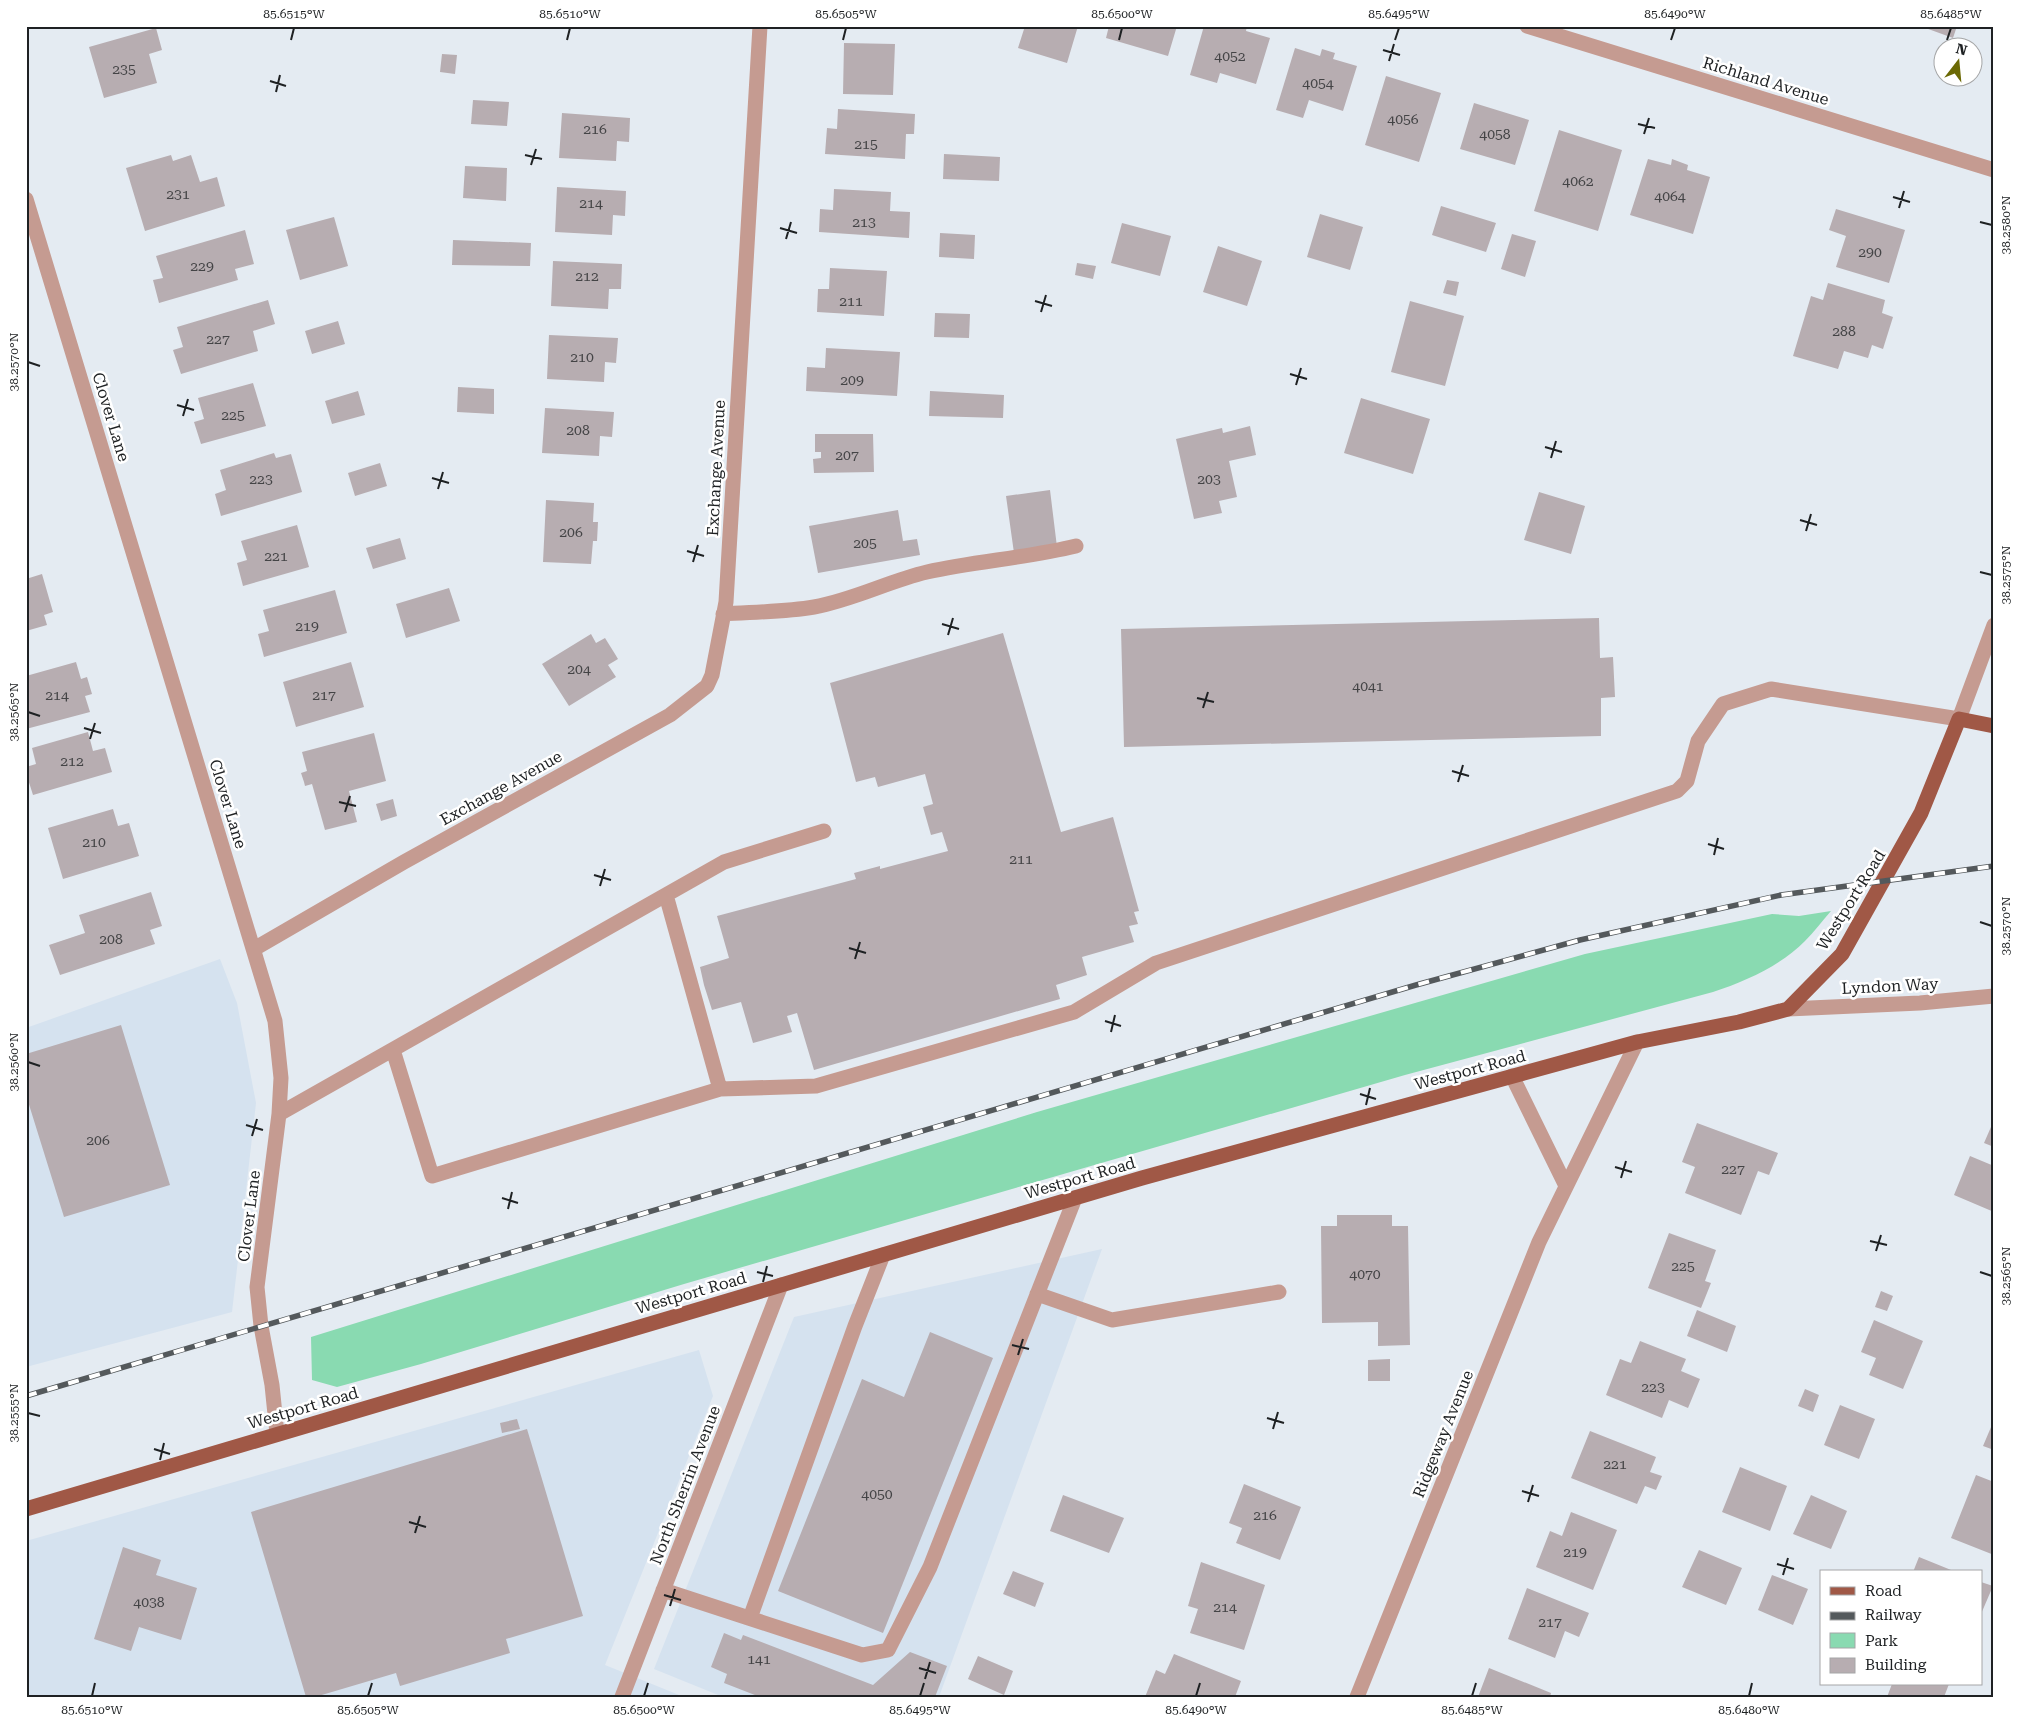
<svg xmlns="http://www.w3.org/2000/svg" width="2020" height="1723" font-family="'Roboto Serif',serif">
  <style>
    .built { fill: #d5e2ef }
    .green { fill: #89dab1 }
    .building { fill: #b7adb1 }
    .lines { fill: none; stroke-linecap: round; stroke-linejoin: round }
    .minor { stroke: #c59b91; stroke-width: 15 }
    .major { stroke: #a05846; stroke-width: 15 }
    .rail-casing { stroke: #54595c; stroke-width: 5.5 }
    .rail { stroke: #fff; stroke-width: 4; stroke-dasharray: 11; stroke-linecap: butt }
    .ticks { fill: none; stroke: #1e2123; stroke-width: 2 }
    .labels { text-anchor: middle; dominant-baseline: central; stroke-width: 5; stroke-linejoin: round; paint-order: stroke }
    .number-label { font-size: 14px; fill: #444446 }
    .street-label { font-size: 16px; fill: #1e2123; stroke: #fff }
    .neatline { fill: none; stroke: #1e2123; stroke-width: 2 }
    .ticks-label { font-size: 12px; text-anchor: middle; fill: #1e2123 }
  </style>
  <rect width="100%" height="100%" fill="#e4ebf2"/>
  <path class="built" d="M220,959L237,1003L256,1103L232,1312L26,1367V1028Z
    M1102,1249L939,1697H723L654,1669L794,1317Z
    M699,1350L713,1396L605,1665L684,1697H26V1541Z"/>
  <path class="green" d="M1831,911C1822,921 1814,932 1805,941C1780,966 1746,981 1713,992L1405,1075L684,1284L421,1364L337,1387L312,1380L311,1337L1037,1112L1585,954L1772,914L1799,916Z"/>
  <path class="building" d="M1025,26H1078L1067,63L1018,48Z
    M1109,26H1177L1168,56L1106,38Z
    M1204,26L1233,28V26H1247L1246,31L1270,38L1256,84L1220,73L1217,83L1190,75Z
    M1920,26H1957L1953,38Z
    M156,28L162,50L149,54L157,83L104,98L89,47Z
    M844,43L895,44L893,95L843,94Z
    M1295,48L1320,56L1322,49L1335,53L1333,59L1357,66L1343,111L1309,100L1303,118L1276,110Z
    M442,54L457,55L455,74L440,72Z
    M1386,76L1441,93L1419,162L1365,145Z
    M473,100L509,102L507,126L471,124Z
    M1474,103L1529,120L1515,165L1460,149Z
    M838,109L915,114L914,134H906L905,159L825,154L827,128L837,129Z
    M562,113L630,118L629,142L617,141L616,161L559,158Z
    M1559,130L1622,150L1598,231L1534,211Z
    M944,154L1000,157L999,181L943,179Z
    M171,155L173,161L191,155L200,182L217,177L225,206L145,231L126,168Z
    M1648,159L1671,165L1672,159L1688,165L1687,170L1710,177L1693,234L1630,215Z
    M465,166L507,168L506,201L463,198Z
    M557,187L626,191L625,216L613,215L612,235L555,232Z
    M834,189L891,192L890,211L910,212L909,238L819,232L820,209L833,210Z
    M1441,206L1496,223L1486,252L1432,235Z
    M1836,209L1905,230L1889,283L1836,267L1846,236L1829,230Z
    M1320,214L1363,227L1350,270L1307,257Z
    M334,217L348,266L300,280L286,230Z
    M1122,223L1171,236L1160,276L1111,263Z
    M245,230L254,264L235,269L238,280L159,303L153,280L163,278L156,256Z
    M940,233L975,235L974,259L939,257Z
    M1512,234L1536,241L1525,277L1501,269Z
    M453,240L531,243L530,266L452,265Z
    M1218,246L1262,261L1247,306L1203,292Z
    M553,261L622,264L621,289H609L608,309L551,306Z
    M1077,263L1096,266L1093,279L1075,275Z
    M830,268L887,271L884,316L817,312L818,289H829Z
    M1447,280L1459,282L1456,296L1443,293Z
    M1828,283L1885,300L1882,313L1893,317L1883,349L1872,345L1868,358L1844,351L1838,369L1793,356L1811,296L1823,300Z
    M268,300L275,324L253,331L258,351L181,374L173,350L183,347L177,327Z
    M1410,301L1464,316L1445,386L1391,372Z
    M935,313L970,314L969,338L934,337Z
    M338,321L345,344L312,354L305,331Z
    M549,335L618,338L616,363L605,362L604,382L547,379Z
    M826,348L900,352L897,396L806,391L807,367L825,368Z
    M253,383L266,426L201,444L194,422L204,419L198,398Z
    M458,387L494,389V414L457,412Z
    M358,391L365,415L332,424L325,401Z
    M930,391L1004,395L1003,418L929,416Z
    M1361,398L1430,419L1413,474L1344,453Z
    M545,408L614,412L612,437L600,436L599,456L542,453Z
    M1250,426L1256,455L1229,461L1237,497L1219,501L1222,513L1194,519L1176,439L1222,428L1223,433Z
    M815,434H873L874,472L814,473L813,459L821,458V452H815Z
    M274,453L276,458L291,454L302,492L221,516L215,494L226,490L220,470Z
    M380,463L387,486L355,496L348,473Z
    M1050,490L1057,547L1014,553L1006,496Z
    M1539,492L1585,506L1571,554L1524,540Z
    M546,500L594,503L593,522H598L597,541H593L591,564L543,562Z
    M898,510L903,541L917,539L920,555L818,573L809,526Z
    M297,525L309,567L243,586L237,563L247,560L241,541Z
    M400,538L406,559L373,569L366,548Z
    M42,574L53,612L44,615L47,625L26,631V579Z
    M449,588L460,621L406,638L396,604Z
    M335,590L347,633L264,657L258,634L269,631L263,610Z
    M1599,618L1600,658L1613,657L1615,697L1601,698V736L1124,747L1121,629Z
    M1003,633L1061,832L1113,817L1139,911L1134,912L1138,924L1129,926L1134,942L1082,957L1087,975L1056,985L1060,999L814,1070L797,1013L787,1016L792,1032L753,1043L741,1002L712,1010L704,985L700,967L729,958L717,916L856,879L854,873L880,866V869L948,851L942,832L931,835L923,807L933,804L925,774L878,787L875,777L856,782L830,683Z
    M591,634L596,643L605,638L615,654L618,659L608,665L616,677L569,706L542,664Z
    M76,662L81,679L87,677L92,694L85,696L90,712L26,729V676Z
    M351,662L364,707L296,727L283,682Z
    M88,732L93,751L105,748L112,772L33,795L26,773V767L36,764L32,748Z
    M374,733L386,781L349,791L357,822L325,830L312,784L305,786L304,782L301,773L307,771L302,752Z
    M393,799L397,816L381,821L376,804Z
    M113,809L118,826L129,823L139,856L63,879L48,828Z
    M151,892L162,926L150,930L155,944L60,975L49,945L85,933L79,915Z
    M121,1025L170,1185L64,1217L26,1095V1054Z
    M1994,1120V1147L1984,1143Z
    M1697,1123L1778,1153L1769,1175L1758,1171L1741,1215L1685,1193L1695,1167L1682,1162Z
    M1970,1156L1994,1166V1212L1954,1195Z
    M1337,1215H1392V1226H1408L1410,1345L1378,1346V1322L1322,1323L1321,1226H1337Z
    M1669,1233L1716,1250L1705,1281L1711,1283L1701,1308L1648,1288Z
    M1881,1291L1893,1296L1887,1311L1875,1307Z
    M1697,1310L1736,1326L1727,1352L1687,1336Z
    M1874,1320L1923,1341L1903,1389L1869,1375L1876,1358L1861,1352Z
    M930,1332L993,1358L883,1633L778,1591L862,1379L904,1397Z
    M1640,1341L1686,1359L1681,1371L1700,1379L1688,1408L1669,1400L1662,1418L1606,1395L1620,1359L1631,1363Z
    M1390,1359V1381H1368V1360Z
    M1805,1389L1819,1395L1813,1412L1798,1406Z
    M1840,1405L1875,1419L1859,1459L1824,1445Z
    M517,1419L520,1429L502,1433L500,1423Z
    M1994,1420V1450L1983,1446Z
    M527,1429L583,1616L506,1639L510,1653L400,1686L396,1673L315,1697H306L251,1512Z
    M1590,1431L1656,1457L1650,1472L1662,1476L1656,1490L1645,1486L1637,1504L1571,1478Z
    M1740,1467L1787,1486L1770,1531L1722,1512Z
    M1976,1475L1994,1482V1555L1951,1538Z
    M1244,1484L1301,1507L1280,1560L1236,1543L1242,1528L1229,1523Z
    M1063,1495L1124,1518L1109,1553L1050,1531Z
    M1811,1495L1847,1511L1831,1549L1793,1534Z
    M1571,1512L1617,1530L1593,1590L1536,1567L1550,1531L1562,1536Z
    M123,1547L161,1560L156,1575L197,1588L181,1640L139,1627L131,1651L94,1639Z
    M1699,1550L1742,1568L1726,1605L1682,1587Z
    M1919,1557L1956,1572H1913Z
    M1201,1562L1265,1585L1244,1650L1190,1633L1198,1609L1188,1606Z
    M1013,1571L1044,1583L1035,1607L1003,1594Z
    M1772,1575L1808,1589L1793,1625L1758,1610Z
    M1981,1582L1993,1586L1981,1614Z
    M1527,1588L1589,1613L1579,1637L1565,1631L1555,1658L1508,1639Z
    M724,1633L741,1640L743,1635L873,1685L910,1652L947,1666L935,1697H760L724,1683L727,1674L711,1667Z
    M1174,1654L1241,1681L1235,1697H1145L1156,1670L1165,1674Z
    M978,1656L1013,1671L1004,1695L968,1679Z
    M1489,1668L1551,1693L1550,1697H1478Z
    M1892,1684H1949L1944,1697H1887Z"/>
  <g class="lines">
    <path class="minor" d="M1527,26L1994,170
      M26,199L275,1021L281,1078L279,1114L257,1287L261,1326L272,1385L277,1434
      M723,614C753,612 785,612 814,607C853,600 889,581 927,572C976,561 1027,558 1076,546
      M254,949L404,862L670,715L707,686L712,675L726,602L760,26
      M1788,1009L1920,1003L1994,996
      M393,1050L432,1176L720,1089L666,895
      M1512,1076L1566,1186
      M720,1089L816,1086L1074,1012L1156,963L1677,791L1687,781L1698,741L1723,704L1771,689L1959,719L1994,625
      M279,1114L724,862L824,831
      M1037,1294L1112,1320L1279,1292
      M663,1590L862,1655L888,1650L930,1567L1075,1198
      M750,1618L855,1326L883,1255
      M622,1697L781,1285
      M1357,1697L1539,1242L1637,1042"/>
    <path class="major" d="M26,1509L1142,1178L1637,1042L1739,1022L1788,1009L1842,954L1921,813L1959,719L1994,726"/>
    <defs>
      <path id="rail" d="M26,1396L1416,985L1580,940L1781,895L1994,866"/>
    </defs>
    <use href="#rail" class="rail-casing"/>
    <use href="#rail" class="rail"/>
  </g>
  <path class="ticks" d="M291,40L294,28M567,40L570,28M843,40L846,28M1119,40L1122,28M1395,40L1399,28M1671,40L1675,28M1947,40L1951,28M1383,50L1400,55M1389,61L1394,44M270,81L286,86M276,92L280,75M1638,124L1655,128M1644,134L1649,118M525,155L542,159M531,165L536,149M1893,197L1910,202M1899,208L1904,191M1980,222L1992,225M780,228L797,233M786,239L791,222M1035,301L1052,306M1041,312L1046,295M28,362L40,366M1290,374L1307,379M1296,385L1301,368M177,405L194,410M183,416L188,399M1545,447L1562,452M1551,458L1556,441M432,478L449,483M438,489L443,472M1800,520L1817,525M1806,531L1811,514M687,551L704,556M693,562L698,545M1980,572L1992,575M942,624L959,629M948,635L953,618M1197,698L1214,702M1203,708L1208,692M28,712L40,716M84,728L101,733M90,739L95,723M1452,771L1469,776M1458,782L1463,765M339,802L356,806M345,812L350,796M1708,844L1724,849M1714,855L1718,838M594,875L611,880M600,886L605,869M1980,922L1992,926M849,948L866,953M855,959L860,942M1105,1021L1121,1026M1111,1032L1115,1015M28,1062L40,1066M1360,1094L1376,1099M1366,1105L1370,1088M246,1125L263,1130M252,1136L257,1119M1615,1167L1632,1172M1621,1178L1626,1161M502,1198L518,1203M508,1209L512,1192M1870,1241L1887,1245M1876,1251L1881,1235M757,1272L773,1276M1980,1272L1992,1276M763,1282L767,1266M1012,1345L1029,1349M1018,1355L1023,1339M28,1413L40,1416M1267,1418L1284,1423M1273,1429L1278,1412M154,1449L170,1454M160,1460L164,1443M1522,1491L1539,1496M1528,1502L1533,1485M409,1522L426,1527M415,1533L420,1516M1777,1564L1794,1569M1783,1575L1788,1558M664,1595L681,1600M670,1606L675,1589M919,1668L936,1673M925,1679L930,1662M92,1696L95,1683M368,1696L372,1683M644,1696L648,1683M920,1696L924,1683M1196,1696L1200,1683M1472,1696L1476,1683M1749,1696L1752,1683"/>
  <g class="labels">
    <g class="number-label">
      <text x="1230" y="56">4052</text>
      <text x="124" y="69">235</text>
      <text x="1318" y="83">4054</text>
      <text x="1403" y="119">4056</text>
      <text x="595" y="129">216</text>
      <text x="1495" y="134">4058</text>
      <text x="866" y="144">215</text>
      <text x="1578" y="181">4062</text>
      <text x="178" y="194">231</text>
      <text x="1670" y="196">4064</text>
      <text x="591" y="203">214</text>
      <text x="864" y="222">213</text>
      <text x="1870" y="252">290</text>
      <text x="202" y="266">229</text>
      <text x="587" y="276">212</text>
      <text x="851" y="301">211</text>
      <text x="1844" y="331">288</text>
      <text x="218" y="339">227</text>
      <text x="582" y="357">210</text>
      <text x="852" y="380">209</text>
      <text x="233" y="415">225</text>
      <text x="578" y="430">208</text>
      <text x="847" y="455">207</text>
      <text x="261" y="479">223</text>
      <text x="1209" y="479">203</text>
      <text x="571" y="532">206</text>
      <text x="865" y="543">205</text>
      <text x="276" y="556">221</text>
      <text x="307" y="626">219</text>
      <text x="579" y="669">204</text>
      <text x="1368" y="686">4041</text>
      <text x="57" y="695">214</text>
      <text x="324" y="695">217</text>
      <text x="72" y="761">212</text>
      <text x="94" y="842">210</text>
      <text x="1021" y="859">211</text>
      <text x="111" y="939">208</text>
      <text x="98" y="1140">206</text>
      <text x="1733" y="1169">227</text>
      <text x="1683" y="1266">225</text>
      <text x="1365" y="1274">4070</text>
      <text x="1653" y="1387">223</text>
      <text x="1615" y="1464">221</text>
      <text x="877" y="1494">4050</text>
      <text x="1265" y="1515">216</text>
      <text x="1575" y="1552">219</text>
      <text x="149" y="1602">4038</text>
      <text x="1225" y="1607">214</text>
      <text x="1550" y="1622">217</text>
      <text x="759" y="1659">141</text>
    </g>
    <g class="street-label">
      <text transform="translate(1766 81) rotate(17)">Richland Avenue</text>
      <text transform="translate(111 417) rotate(73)">Clover Lane</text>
      <text transform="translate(716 468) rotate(-87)">Exchange Avenue</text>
      <text transform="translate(501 788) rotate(-29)">Exchange Avenue</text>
      <text transform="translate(228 804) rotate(73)">Clover Lane</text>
      <text transform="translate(1851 900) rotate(-58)">Westport Road</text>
      <text transform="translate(1890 986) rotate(-3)">Lyndon Way</text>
      <text transform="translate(1470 1070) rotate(-15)">Westport Road</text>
      <text transform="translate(1080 1178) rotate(-16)">Westport Road</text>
      <text transform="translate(249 1216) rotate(-83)">Clover Lane</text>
      <text transform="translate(691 1293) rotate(-16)">Westport Road</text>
      <text transform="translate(303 1408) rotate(-16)">Westport Road</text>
      <text transform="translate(1443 1434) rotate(-68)">Ridgeway Avenue</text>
      <text transform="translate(685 1485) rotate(-69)">North Sherrin Avenue</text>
    </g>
  </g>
  <rect width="2020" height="1723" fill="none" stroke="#ffffff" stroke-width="55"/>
  <rect x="1820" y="1570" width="162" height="115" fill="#ffffff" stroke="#a5a6a7"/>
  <rect x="1830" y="1587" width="25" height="8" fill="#a05846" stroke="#a5a6a7"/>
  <text x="1865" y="1596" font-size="15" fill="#1e2123">Road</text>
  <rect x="1830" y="1612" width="25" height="8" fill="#54595c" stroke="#a5a6a7"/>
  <text x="1865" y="1620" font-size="15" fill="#1e2123">Railway</text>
  <rect x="1830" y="1633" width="25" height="15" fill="#89dab1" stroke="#a5a6a7"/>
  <text x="1865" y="1646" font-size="15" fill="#1e2123">Park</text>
  <rect x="1830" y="1658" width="25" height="15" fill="#b7adb1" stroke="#a5a6a7"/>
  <text x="1865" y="1670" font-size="15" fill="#1e2123">Building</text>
  <g transform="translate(1958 62) rotate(16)"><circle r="24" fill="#ffffff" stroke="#a5a6a7"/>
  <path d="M0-4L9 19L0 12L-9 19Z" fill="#6b6904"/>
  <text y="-8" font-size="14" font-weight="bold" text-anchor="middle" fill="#1e2123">N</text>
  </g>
  <rect x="28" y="28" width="1964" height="1668" class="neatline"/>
  <g class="ticks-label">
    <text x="294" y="18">85.6515°W</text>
    <text x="570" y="18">85.6510°W</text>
    <text x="846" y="18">85.6505°W</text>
    <text x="1122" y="18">85.6500°W</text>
    <text x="1399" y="18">85.6495°W</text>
    <text x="1675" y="18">85.6490°W</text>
    <text x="1951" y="18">85.6485°W</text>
    <text transform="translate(2006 225) rotate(-90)" y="4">38.2580°N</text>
    <text transform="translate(14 362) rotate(-90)" y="4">38.2570°N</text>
    <text transform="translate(2006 575) rotate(-90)" y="4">38.2575°N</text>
    <text transform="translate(14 712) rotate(-90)" y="4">38.2565°N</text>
    <text transform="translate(2006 926) rotate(-90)" y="4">38.2570°N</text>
    <text transform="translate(14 1062) rotate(-90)" y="4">38.2560°N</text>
    <text transform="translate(2006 1276) rotate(-90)" y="4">38.2565°N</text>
    <text transform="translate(14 1413) rotate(-90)" y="4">38.2555°N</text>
    <text x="92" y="1714">85.6510°W</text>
    <text x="368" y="1714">85.6505°W</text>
    <text x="644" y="1714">85.6500°W</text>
    <text x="920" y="1714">85.6495°W</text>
    <text x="1196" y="1714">85.6490°W</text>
    <text x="1472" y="1714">85.6485°W</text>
    <text x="1749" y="1714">85.6480°W</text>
  </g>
</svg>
